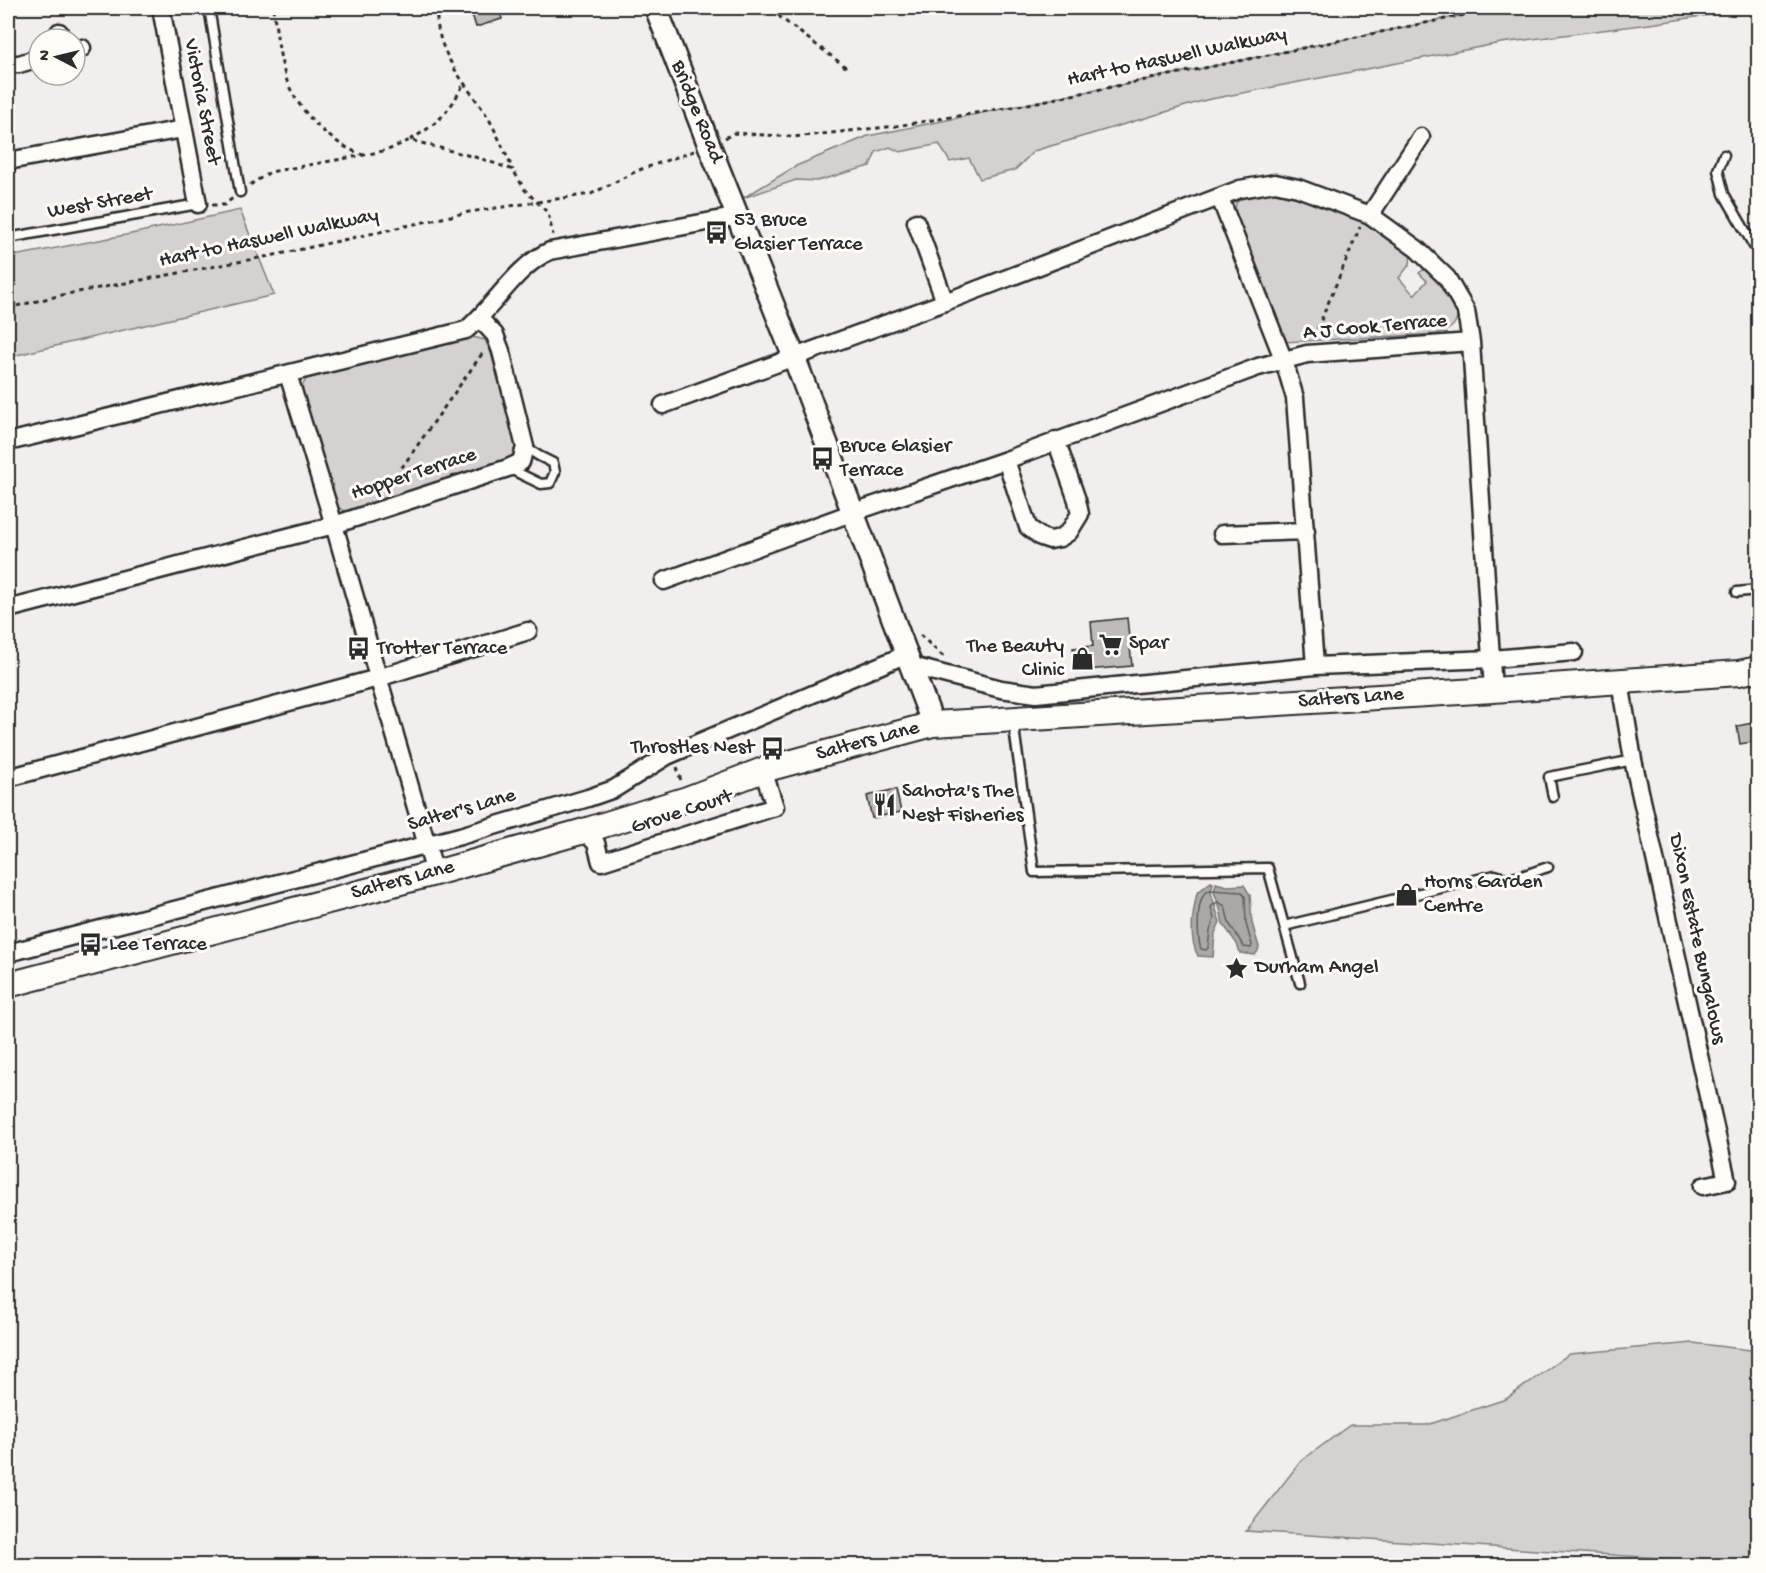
<svg xmlns="http://www.w3.org/2000/svg" width="1766" height="1573" font-family="'Gochi Hand',sans-serif">
  <style>
    .green { fill: #d3d2cf; stroke: #7f7e7d; stroke-width: 1.5 }
    .water { fill: #aaa9a7; stroke: #777775; stroke-width: 1.5 }
    .lines { fill: none; stroke-linecap: round; stroke-linejoin: round }
    .shore { stroke: #5e5d5d; stroke-width: 1.5 }
    .building { fill: #bdbcb8; stroke: #2b2b2b; stroke-width: 1.5 }
    .service-casing { stroke: #2b2b2b; stroke-width: 13 }
    .minor-casing { stroke: #2b2b2b; stroke-width: 21 }
    .tertiary-casing { stroke: #2b2b2b; stroke-width: 26 }
    .secondary-casing { stroke: #2b2b2b; stroke-width: 28 }
    .path { stroke: #2b2b2b; stroke-width: 3; stroke-dasharray: 4.5 4.5; stroke-linecap: butt }
    .service { stroke: #fdfcf7; stroke-width: 8 }
    .minor { stroke: #fdfcf7; stroke-width: 16 }
    .tertiary { stroke: #fdfcf7; stroke-width: 21 }
    .secondary { stroke: #fdfcf7; stroke-width: 24 }
    .labels { text-anchor: middle; dominant-baseline: central; stroke-width: 6; stroke-linejoin: round; paint-order: stroke }
    .street-label { font-size: 21px; fill: #2b2b2b; stroke: #fdfcf7 }
    .poi-label { font-size: 21px; fill: #2b2b2b; stroke: #fdfcf7; text-anchor: start }
  </style>
  <rect width="100%" height="100%" fill="#f0efeb"/>
  <filter id="ink" filterUnits="userSpaceOnUse"><feTurbulence type="fractalNoise" baseFrequency=".0167" numOctaves="2"/><feDisplacementMap in="SourceGraphic" scale="12" xChannelSelector="R" yChannelSelector="G"/><feConvolveMatrix kernelMatrix="1 2 1 2 8 2 1 2 1" color-interpolation-filters="sRGB"/></filter>
  <g filter="url(#ink)">
    <path class="green" d="M1499,8H1758V9L1741,10L1657,23L1501,43L1206,100L1034,151L1015,170L980,179L969,158L950,162L939,144L900,152L890,147L876,152L870,166L817,181L796,180L743,198L796,166L868,136Z
      M1272,191L1309,198L1358,219L1411,252L1410,264L1399,278L1414,295L1427,281L1419,273L1426,268C1446,283 1479,325 1436,334L1283,342L1234,215L1236,203L1247,195Z
      M240,210L274,295L8,357V257L131,234Z
      M473,337L485,340L491,353L516,444L511,459L345,511L337,507L301,389L306,379Z
      M1693,1343L1758,1351V1537L1749,1564L1246,1531L1301,1461L1350,1425H1427L1506,1399L1569,1354Z"/>
    <path class="water" d="M1211,882L1213,883L1211,893L1220,922L1215,933L1213,957L1198,956C1188,938 1193,912 1197,893Z
      M1216,883L1227,886L1244,885L1250,895L1252,923L1259,947L1258,951L1255,955L1240,953L1237,944L1223,924L1220,909L1214,892Z"/>
    <g class="lines">
      <path class="shore" d="M1210,890L1242,892L1245,897L1246,924L1252,945L1251,948L1244,947L1229,923L1225,906L1218,902L1214,904L1211,907L1214,919L1210,931L1208,948L1206,950L1201,949C1197,937 1197,906 1203,896C1204,893 1207,891 1210,890Z"/>
    </g>
    <path class="building" d="M470,8H499L502,19L476,27Z
      M1127,618L1132,666L1075,671L1073,648L1093,646L1091,622Z
      M1758,722V741L1740,744L1737,726Z
      M896,789L901,812L872,818L867,796Z"/>
    <g class="lines">
      <defs>
        <path id="service" d="M209,8L240,192
          M1724,155L1718,170L1724,194L1758,253
          M8,238L198,204
          M508,468L541,484L550,483L555,472L553,463L539,456L525,447
          M1737,592L1758,590
          M1013,721L1034,872L1268,868L1300,983
          M1553,797L1549,777L1633,760
          M1284,926L1495,875C1513,883 1531,872 1548,867"/>
        <path id="minor" d="M161,8L198,204
          M59,32L60,39
          M75,50L82,48
          M8,64H19L39,58
          M8,161L183,129
          M1220,198L1284,361L1295,398L1315,666
          M1370,215L1421,137
          M916,222L945,302
          M288,374L334,525L435,873
          M663,405L945,302L1240,189L1275,183L1298,188L1370,215L1417,249L1447,278L1466,311L1471,342L1493,690
          M8,442L466,330C494,307 517,265 550,251L739,216
          M1006,460L1028,527L1041,537L1050,540L1060,538L1069,532L1080,514L1077,500L1056,440
          M1222,534L1306,531
          M664,581L854,512L1006,460L1258,367L1307,354L1471,342
          M8,609L334,525L508,468L521,462L525,447L501,351L495,335L480,319
          M912,666L1001,689L1036,694L1315,666L1492,659L1574,652
          M1620,682L1633,760L1727,1181L1703,1186
          M8,778L378,678L528,631
          M584,831L596,843L601,862L775,807L763,770
          M8,953L460,836L588,798L614,789L667,756L907,654"/>
        <path id="tertiary" d="M656,8L709,145L794,357L933,724"/>
        <path id="secondary" d="M8,985L435,873L584,831L687,799L763,770L933,724L1493,690L1739,673L1758,669"/>
      </defs>
      <use href="#service" class="service-casing"/>
      <use href="#minor" class="minor-casing"/>
      <use href="#tertiary" class="tertiary-casing"/>
      <use href="#secondary" class="secondary-casing"/>
      <path class="path" d="M273,8C277,33 279,62 289,86C303,116 332,144 363,155
        M437,8C434,53 467,84 489,119C498,136 505,152 513,170
        M773,8L781,18L847,68
        M725,138L734,133L794,137L896,126L1018,106L1499,8
        M410,140C438,123 448,114 463,85
        M250,185L270,172L364,155L388,150L410,140L482,159L513,170L525,190L548,213L553,235
        M212,205H224L233,198
        M8,308L62,295L280,254L469,212L591,194L639,170L694,151
        M1314,337L1360,227
        M386,490L484,351
        M920,635L944,657
        M677,767L681,781"/>
      <use href="#service" class="service"/>
      <use href="#minor" class="minor"/>
      <use href="#tertiary" class="tertiary"/>
      <use href="#secondary" class="secondary"/>
    </g>
  </g>
  <defs>
    <symbol id="bus-bare" viewBox="-9 -9 18 18"><path d="M-5-6H5V4H4V6H2V4H-2V6H-4V4H-5ZM-3.5-4V0h7V-4ZM-3.5 1.2v1.5H-2V1.2ZM2 1.2v1.5H3.5V1.2Z" fill="#2b2b2b" stroke="#fdfcf7" stroke-width="2.5" paint-order="stroke"/></symbol>
    <symbol id="supermarket-bare" viewBox="-9 -9 18 18"><path d="M-6-5.5h2.5l.6 2H6L4.5 2H-2.5L-4.4-4H-6ZM-1.5 3.2a1.3 1.3 0 1 0 .1 0ZM3 3.2a1.3 1.3 0 1 0 .1 0Z" fill="#2b2b2b" stroke="#fdfcf7" stroke-width="2.5" paint-order="stroke"/></symbol>
    <symbol id="shop-bare" viewBox="-9 -9 18 18"><path d="M-5-2.5h2.3a2.7 3.5 0 0 1 5.4 0H5L5.5 6h-11ZM-1.5-2.5h3a1.5 2.3 0 0 0-3 0Z" fill="#2b2b2b" stroke="#fdfcf7" stroke-width="2.5" paint-order="stroke"/></symbol>
    <symbol id="restaurant-bare" viewBox="-9 -9 18 18"><path d="M-5-6h1v4h1v-4h1v4h1v-4h1v5L-1.5 .5V6h-2V.5L-5-1ZM5-6V6H3V1.5H1.5Q1.5-4 5-6Z" fill="#2b2b2b" stroke="#fdfcf7" stroke-width="2.5" paint-order="stroke"/></symbol>
    <symbol id="sight-bare" viewBox="-9 -9 18 18"><path d="M0-6L1.8-2.2L6-1.7L2.9 1.2L3.7 5.4L0 3.3L-3.7 5.4L-2.9 1.2L-6-1.7L-1.8-2.2Z" fill="#2b2b2b" stroke="#fdfcf7" stroke-width="2.5" paint-order="stroke"/></symbol>
  </defs>
  <g fill-rule="evenodd">
    <use href="#bus-bare" x="700" y="216" width="33" height="33"/>
    <use href="#bus-bare" x="806" y="442" width="33" height="33"/>
    <use href="#supermarket-bare" x="1094" y="628" width="33" height="33"/>
    <use href="#bus-bare" x="342" y="632" width="33" height="33"/>
    <use href="#shop-bare" x="1066" y="642" width="33" height="33"/>
    <use href="#bus-bare" x="756" y="732" width="33" height="33"/>
    <use href="#restaurant-bare" x="868" y="788" width="33" height="33"/>
    <use href="#shop-bare" x="1390" y="878" width="33" height="33"/>
    <use href="#bus-bare" x="74" y="928" width="33" height="33"/>
    <use href="#sight-bare" x="1220" y="952" width="33" height="33"/>
  </g>
  <g class="labels">
    <g class="street-label">
      <text transform="translate(1177 58) rotate(-12)">Hart to Haswell Walkway</text>
      <text transform="translate(201 102) rotate(79)">Victoria Street</text>
      <text transform="translate(696 112) rotate(68)">Bridge Road</text>
      <text transform="translate(100 204) rotate(-10)">West Street</text>
      <text transform="translate(269 239) rotate(-12)">Hart to Haswell Walkway</text>
      <text transform="translate(1375 328) rotate(-5)">A J Cook Terrace</text>
      <text transform="translate(414 475) rotate(-18)">Hopper Terrace</text>
      <text transform="translate(1351 699) rotate(-4)">Salters Lane</text>
      <text transform="translate(868 742) rotate(-15)">Salters Lane</text>
      <text transform="translate(462 811) rotate(-16)">Salter's Lane</text>
      <text transform="translate(682 813) rotate(-18)">Grove Court</text>
      <text transform="translate(403 881) rotate(-15)">Salters Lane</text>
      <text transform="translate(1696 939) rotate(78)">Dixon Estate Bungalows</text>
    </g>
    <g class="poi-label">
      <text x="734" y="221">53 Bruce<tspan x="734" dy="24">Glasier Terrace</tspan></text>
      <text x="840" y="447">Bruce Glasier<tspan x="840" dy="24">Terrace</tspan></text>
      <text x="1129" y="644">Spar</text>
      <text x="1064" y="647" text-anchor="end">The Beauty<tspan x="1064" dy="24">Clinic</tspan></text>
      <text x="377" y="649">Trotter Terrace</text>
      <text x="754" y="748" text-anchor="end">Throstles Nest</text>
      <text x="902" y="792">Sahota's The<tspan x="902" dy="24">Nest Fisheries</tspan></text>
      <text x="1424" y="883">Horns Garden<tspan x="1424" dy="24">Centre</tspan></text>
      <text x="109" y="945">Lee Terrace</text>
      <text x="1255" y="968">Durham Angel</text>
    </g>
  </g>
  <rect width="1766" height="1573" fill="none" stroke="#fdfcf7" stroke-width="30"/>
  <rect x="15" y="15" width="1736" height="1543" fill="none" stroke="#2b2b2b" stroke-width="2" filter="url(#ink)"/>
  <g transform="translate(57 57) rotate(277)"><circle r="28" fill="#fdfcf7" stroke="#a9a8a5" stroke-width="1.5"/>
  <path d="M0-4.5L10 22L0 15L-10 22Z" fill="#2b2b2b"/>
  <text y="-9" font-size="16" font-weight="bold" text-anchor="middle" fill="#2b2b2b">N</text>
  </g>
</svg>
